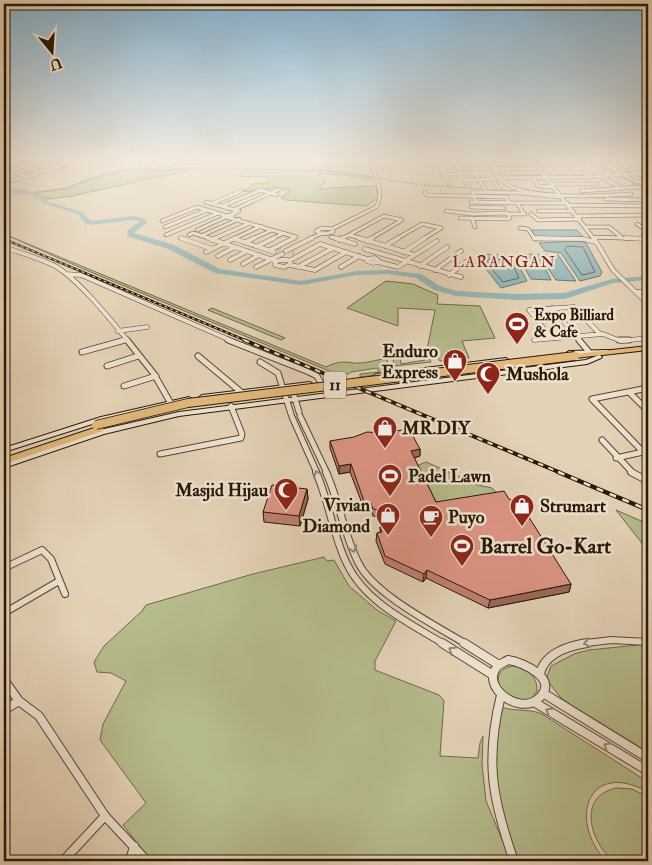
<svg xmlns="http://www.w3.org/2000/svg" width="652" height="865" font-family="'IM FELL Double Pica',serif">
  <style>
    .green { fill: #b6bb8c; stroke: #6e6a48 }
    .water { fill: #98b6b6; stroke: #6b776f }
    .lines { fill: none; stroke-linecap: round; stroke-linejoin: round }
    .shore { stroke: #60675e; stroke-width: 1 }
    .stream { stroke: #6b776f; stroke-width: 1 }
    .river { fill: #98b6b6; fill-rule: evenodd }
    .street-tunnel-far1 { stroke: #bead93; stroke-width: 3; stroke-dasharray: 3 1; stroke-linecap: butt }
    .street-tunnel { stroke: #bead93; stroke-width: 4; stroke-dasharray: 4 2; stroke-linecap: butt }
    .street-far4-casing { stroke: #564631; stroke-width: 4.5 }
    .street-far3-casing { stroke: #564631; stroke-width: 5 }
    .street-far2-casing { stroke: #564631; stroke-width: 7 }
    .street-far1-casing { stroke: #564631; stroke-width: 8 }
    .street-casing { stroke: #564631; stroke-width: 10 }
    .secondary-casing { stroke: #271805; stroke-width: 2 }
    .highway-casing { stroke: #271805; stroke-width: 2 }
    .street-far4 { stroke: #ede2d0; stroke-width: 3 }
    .street-far3 { stroke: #ede2d0; stroke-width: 4 }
    .street-far2 { stroke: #ede2d0; stroke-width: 5 }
    .street-far1 { stroke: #ede2d0; stroke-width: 6 }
    .street { stroke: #ede2d0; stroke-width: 8 }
    .secondary { fill: #ede2d0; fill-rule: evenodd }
    .highway { fill: #e2b97b; fill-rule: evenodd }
    .rail-far2-casing { stroke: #271805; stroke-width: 2.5 }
    .rail-far1-casing { stroke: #271805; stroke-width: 4 }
    .rail-casing { stroke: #271805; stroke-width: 4.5 }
    .rail-far2 { stroke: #ede2d0; stroke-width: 1; stroke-dasharray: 3; stroke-linecap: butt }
    .rail-far1 { stroke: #ede2d0; stroke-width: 2; stroke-dasharray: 5.5; stroke-linecap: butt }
    .rail { stroke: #ede2d0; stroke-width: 2.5; stroke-dasharray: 7; stroke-linecap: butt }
    .highway-bridge-casing { stroke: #271805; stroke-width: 10; stroke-linecap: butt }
    .highway-bridge { stroke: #e2b97b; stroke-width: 8 }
    .wall { fill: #be8072; stroke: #271805 }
    .shaded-wall { fill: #9b685c; stroke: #271805 }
    .building { fill: #dd9584; stroke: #271805 }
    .oneway { stroke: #948775 }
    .labels { text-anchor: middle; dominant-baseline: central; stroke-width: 5; stroke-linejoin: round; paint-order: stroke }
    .far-poi-label { font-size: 15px; font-weight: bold; fill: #271805; stroke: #ede2d0; text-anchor: start }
    .far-quarter-label { font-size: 16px; letter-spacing: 1px; fill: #7a1f14; stroke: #ede2d0 }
    .shield { fill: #ede2d0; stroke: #625542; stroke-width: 1 }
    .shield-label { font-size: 16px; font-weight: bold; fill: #271805 }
    .poi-label { font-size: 18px; font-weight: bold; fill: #271805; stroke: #ede2d0; text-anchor: start }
    .near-poi-label { font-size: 21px; font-weight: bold; fill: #271805; stroke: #ede2d0; text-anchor: start }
  </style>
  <rect width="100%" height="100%" fill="#e4d2b6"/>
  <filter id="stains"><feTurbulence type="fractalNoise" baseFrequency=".004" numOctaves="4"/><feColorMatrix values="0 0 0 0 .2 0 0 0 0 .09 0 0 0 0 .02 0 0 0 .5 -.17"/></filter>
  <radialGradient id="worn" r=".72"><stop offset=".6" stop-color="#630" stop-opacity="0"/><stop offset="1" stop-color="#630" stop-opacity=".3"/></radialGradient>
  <path class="green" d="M141,168L160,171L192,169L171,175L156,177L72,196L47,199L33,193L66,189L95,178L123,170Z
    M244,169L327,171L372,177L373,180L344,175L320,174V176L326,180L320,190L329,188L376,186L378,198L366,206L285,200L281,197L291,191L276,187L252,192L241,191L248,189L253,184L269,182L267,177L239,176Z
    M4,234L326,367C336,362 343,361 354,363C363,364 377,360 387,358L389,371L385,374L360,377V374L379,372L377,368L351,372L348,374L334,373L81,268Z
    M386,281L413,284L438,295L437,304L480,306L495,338L462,341L469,358L440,361L436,355L428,356L431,362L394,366L393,358L396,352H399L401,364L425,360L435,310L398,308V326L347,308Z
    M212,308L283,337L285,338L281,340L208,310Z
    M426,462L478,485L492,488L502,498L435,509L414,467Z
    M616,510L648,524V551Z
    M324,557L327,561L334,560L349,586L377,610L396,621L375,661V670L439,695L444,701L440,756L478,758L480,743L483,736L482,765L486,801L511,861H151L123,825L146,803L100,740L103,724L126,681L111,673L97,672L94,662L104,646L142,611L146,605L253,574Z
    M648,644V752L573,706L561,698L546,679L551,666L574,654L589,650Z
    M512,666C526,667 538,676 537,691L532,698C509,711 481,673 512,666Z
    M504,708C516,711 531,709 542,714L648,782V792C589,759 567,819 606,861H517L498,795L495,746L500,711Z
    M616,788L632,789L648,797V861H613C591,842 576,797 616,788Z"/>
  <path class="water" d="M530,230H577L584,238L537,239Z
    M580,241L586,243L602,272L600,276L580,281L561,253L545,251L539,243Z
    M477,254L513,255L527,281L501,288L475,255Z
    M523,254L558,255L576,281L556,280L547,267L544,266L551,280L531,279L518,256Z"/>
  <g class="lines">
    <path class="shore" d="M567,246L583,247L595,272L582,275L565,250Z
      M489,259L510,260L519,278L503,282L487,263Z"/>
    <path class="stream" d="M601,160L599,165L639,186
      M643,187L648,189
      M29,193L66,188L94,177L136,168L162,170L188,168L329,170L421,185L516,191
      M576,197L606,198"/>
    <path class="river" d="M4,189H22L35,192L49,202L82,212L91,221L132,216L144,218L147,222L146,223L134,233L174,245L220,269L301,281L357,271L387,270L421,274L440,286L456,291L516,294L564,293L612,279L648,276V280L613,283L565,299L516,300L456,296L434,290L416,278L387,274L357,275L301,285L215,273L168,249L127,236L128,230L140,221L132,220L91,225L85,223L78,214L45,204L31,195L4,193Z"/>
    <path class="street-tunnel-far1" d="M339,235L341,236"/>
    <path class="street-tunnel" d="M278,248L281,249
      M292,253H294"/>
    <defs>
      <path id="street-far4" d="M151,160L170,165L174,160
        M437,160L449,184
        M532,160L594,239
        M592,160L594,165L609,175
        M606,160L604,163L634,181L648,184
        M623,160L621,164L648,179
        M626,160L644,163
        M4,161L9,160
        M410,161L454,160L468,186
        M456,163L483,164L499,189
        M469,163L485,189
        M14,164L39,172
        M484,164H578
        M493,164C496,170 500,179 505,183C527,200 603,196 631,194
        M4,167L28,160
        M22,167L46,160
        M458,168H485
        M4,169L25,176
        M31,169L57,162
        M496,169H524
        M559,172L587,173
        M559,172L557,169H568
        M512,173H543
        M443,174H489
        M600,176L621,188
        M531,177L539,186L554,187
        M588,177L648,173
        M492,178L588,177L585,170L575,160
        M465,180L493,179
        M4,183L66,165
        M552,184H597
        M581,191L639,187L648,191
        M425,192L426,195L506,197L510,203
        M606,199L648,200
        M206,202L239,211L232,214
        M471,202L517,203L524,214
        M476,202L472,192L520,193L560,197
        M213,203L241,191
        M517,203H567
        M568,205L648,206
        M222,206L261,190L277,195
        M471,207L504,208
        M233,210L280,189
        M446,211L473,214L507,213
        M538,211H573
        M508,214H525
        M531,214L538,220L580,219
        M577,216L648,215
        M232,217L233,215L223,216L296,237
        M460,218L508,219L510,218L508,214
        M472,218L475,227
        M162,221L197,207L224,215
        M637,224L648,231
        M165,227L207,210
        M585,227H609L621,237
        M322,228L332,229L333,232L324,234L316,231Z
        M520,228L528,229L535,239H585
        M332,229L376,207C385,194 375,174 371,160
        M197,230L226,217
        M166,235L218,213
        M189,235L193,233L212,239
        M349,235L384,216L402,220L370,239
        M201,236L239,219
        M331,237L339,239
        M593,237L648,239
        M181,238L185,239
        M213,239L250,223
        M233,239L261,226
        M252,239L272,230
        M271,239L284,233
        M291,239L296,237
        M309,239L320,234
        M341,239L349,235L364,239
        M396,239L422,224L441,228L423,239"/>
      <path id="street-far3" d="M181,238L212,249
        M208,238L276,261
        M335,238L355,244
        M359,238L412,254
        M534,238L583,239L596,242
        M594,238L613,270L648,304
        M625,238L648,239
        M235,239L274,252
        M212,240L216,238
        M340,240L343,238
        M367,241L372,238
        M246,242L254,238
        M258,246L274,238
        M385,246L398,238
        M4,247C21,253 39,258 55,266C79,280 110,319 128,341
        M365,249L461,277
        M270,250L294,238
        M286,251L312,238
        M206,252L235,238
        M404,252L425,238
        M218,256L235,247
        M375,258L379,261L373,263L367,261V259Z
        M230,260L247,251
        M280,260H288L291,264L284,267L275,265V262Z
        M289,261L320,244L367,259
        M405,261L437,241
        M378,262L398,267L406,262
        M243,264L259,255
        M290,265L315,270L346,252
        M420,266L447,247
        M462,266L474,265
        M256,267L282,254
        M298,267L333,248
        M341,267L359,256
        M435,270L461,251
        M66,274L81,275L232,341
        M449,275L471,258
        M636,292H648
        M552,308L580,341
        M118,331L147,327
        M551,338L529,310L574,307L600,334
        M534,340L603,334L621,341L648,338
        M120,341L125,340"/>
      <path id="street-far2" d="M127,340L154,374L170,402
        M228,340L309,372L317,376L321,383
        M579,340L589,352
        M619,340H629
        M82,352L125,340
        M198,356L241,392
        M260,362L278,373L291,414
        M107,366L138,356
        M124,386L156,376
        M648,388L592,399L648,457
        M292,389L299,412
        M629,392L648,411
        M300,416L327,473
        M292,417L317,473
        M602,440L633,473
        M160,454L241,438L242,434L231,406
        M616,458L643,452"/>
      <path id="street-far1" d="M316,472C329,501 333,536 347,564C365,602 409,623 444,644
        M326,472C339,501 344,534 358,562C373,594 435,625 466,644
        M631,472L648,481
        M4,568L42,550L51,559L65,594
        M4,613L59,581
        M579,644L611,640L648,642"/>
      <path id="street" d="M442,643L493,675
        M464,643L499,665
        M508,660C523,662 560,679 539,698C519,717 479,685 498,666C500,664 505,662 508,660Z
        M540,674C544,654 568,646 587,643
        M4,680L19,701L39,716L105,816L147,861
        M543,693L648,758
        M501,695C485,760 492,799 514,861
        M534,702L648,771
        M4,710L19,701
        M63,861L105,816
        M130,861L134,846"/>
      <path id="secondary" d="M608,350L610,351V353L569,355L566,353L569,351Z
        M599,355L601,356L602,357L601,358L587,364L179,416L104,434L4,468V463L100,430L179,412L586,360Z
        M506,358L509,360L508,361L376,378L373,376L376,374Z
        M310,382L313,384L312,385L202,399L199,397L202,395Z
        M189,397L192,399L191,400L105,420L4,452V448L101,417Z"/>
      <path id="highway" d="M648,346V350L575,358L571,356L575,354Z
        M100,426L104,429L103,431L4,464V458Z"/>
    </defs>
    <use href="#street-far4" class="street-far4-casing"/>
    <use href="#street-far3" class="street-far3-casing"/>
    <use href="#street-far2" class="street-far2-casing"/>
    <use href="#street-far1" class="street-far1-casing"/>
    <use href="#street" class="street-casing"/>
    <use href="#secondary" class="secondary-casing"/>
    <use href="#highway" class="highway-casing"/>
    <use href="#street-far4" class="street-far4"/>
    <use href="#street-far3" class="street-far3"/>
    <use href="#street-far2" class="street-far2"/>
    <use href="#street-far1" class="street-far1"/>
    <use href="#street" class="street"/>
    <use href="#secondary" class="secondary"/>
    <use href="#highway" class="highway"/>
    <defs>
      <path id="rail-far2" d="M4,239L247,341"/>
      <path id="rail-far1" d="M244,340L561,473"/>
      <path id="rail" d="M558,472L648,510"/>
    </defs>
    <use href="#rail-far2" class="rail-far2-casing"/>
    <use href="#rail-far1" class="rail-far1-casing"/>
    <use href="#rail" class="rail-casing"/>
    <use href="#rail-far2" class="rail-far2"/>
    <use href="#rail-far1" class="rail-far1"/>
    <use href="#rail" class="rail"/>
    <defs>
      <path id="highway-bridge" d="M96,425L188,403L575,356"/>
    </defs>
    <use href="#highway-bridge" class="highway-bridge-casing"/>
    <use href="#highway-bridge" class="highway-bridge"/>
  </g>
  <path class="wall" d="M330,441L420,449V456L414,458L436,502L509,499L571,584L569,592L488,608L426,578L423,582L385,564L376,541L377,533H380V527L384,525L381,517L373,516L371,510L365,511L350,472L339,474L330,448Z
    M307,489L308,499L300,526L264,522L263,512Z"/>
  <path class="shaded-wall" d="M420,449V456L410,459L411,451Z
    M351,464L350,472L339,474V466Z
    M307,489L308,499L300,526L299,516Z
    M427,570L426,578L423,582L424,574Z
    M571,584L569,592L488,608L490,600Z"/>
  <path class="building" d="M409,429L420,449L411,451L436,502L504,491L509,499L520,503L571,584L490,600L427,570L424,574L385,556L377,533L382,532L380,527L387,523L381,510L373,509L371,503L365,504L351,464L339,466L330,441L354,437L367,432L383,433Z
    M272,485L307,489L299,516L263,512Z"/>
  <defs><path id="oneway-chevron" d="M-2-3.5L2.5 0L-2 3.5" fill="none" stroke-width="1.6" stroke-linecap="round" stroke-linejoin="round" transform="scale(1.25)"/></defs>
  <g class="oneway">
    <use href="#oneway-chevron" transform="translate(317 474) rotate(-115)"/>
    <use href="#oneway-chevron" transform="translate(353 549) rotate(71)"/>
    <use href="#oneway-chevron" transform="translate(587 643) rotate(169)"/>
    <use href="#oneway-chevron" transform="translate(452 650) rotate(-148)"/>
    <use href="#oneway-chevron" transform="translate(549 711) rotate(-150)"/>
    <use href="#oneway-chevron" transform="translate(607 746) rotate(-148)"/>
  </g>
  <linearGradient id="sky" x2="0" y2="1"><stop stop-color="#88b5d4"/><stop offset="0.57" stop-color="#f3ebde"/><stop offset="1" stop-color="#f3ebde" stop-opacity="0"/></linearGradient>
  <rect width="652" height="281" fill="url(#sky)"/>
  <defs>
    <symbol id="stadium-pin" viewBox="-11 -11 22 30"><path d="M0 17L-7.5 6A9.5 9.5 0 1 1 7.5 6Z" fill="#8f2418" stroke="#ede2d0"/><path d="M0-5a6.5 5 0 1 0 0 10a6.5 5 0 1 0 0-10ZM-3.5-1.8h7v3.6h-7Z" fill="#fff"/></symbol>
    <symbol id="shop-pin" viewBox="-11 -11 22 30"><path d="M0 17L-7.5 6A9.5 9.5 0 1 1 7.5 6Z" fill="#8f2418" stroke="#ede2d0"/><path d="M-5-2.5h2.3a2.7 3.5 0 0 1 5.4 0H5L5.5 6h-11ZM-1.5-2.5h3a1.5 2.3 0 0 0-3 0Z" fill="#fff"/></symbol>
    <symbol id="mosque-pin" viewBox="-11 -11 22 30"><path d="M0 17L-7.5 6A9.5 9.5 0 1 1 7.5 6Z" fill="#8f2418" stroke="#ede2d0"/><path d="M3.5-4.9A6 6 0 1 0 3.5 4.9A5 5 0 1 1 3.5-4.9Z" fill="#fff"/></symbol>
    <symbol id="cafe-pin" viewBox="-11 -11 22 30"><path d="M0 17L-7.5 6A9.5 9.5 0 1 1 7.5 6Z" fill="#8f2418" stroke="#ede2d0"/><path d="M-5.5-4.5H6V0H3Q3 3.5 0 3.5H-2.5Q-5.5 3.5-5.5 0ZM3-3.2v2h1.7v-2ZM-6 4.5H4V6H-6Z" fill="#fff"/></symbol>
  </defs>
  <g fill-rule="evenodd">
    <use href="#stadium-pin" x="503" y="310" width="28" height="38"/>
    <use href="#shop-pin" x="441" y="347" width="28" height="38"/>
    <use href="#mosque-pin" x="474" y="360" width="28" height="38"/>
    <use href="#shop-pin" x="371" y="414" width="28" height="38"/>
    <use href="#stadium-pin" x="376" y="462" width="28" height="38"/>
    <use href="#mosque-pin" x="272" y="476" width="28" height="38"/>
    <use href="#shop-pin" x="508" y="492" width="28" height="38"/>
    <use href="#shop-pin" x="374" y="501" width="28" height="38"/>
    <use href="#cafe-pin" x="417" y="503" width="28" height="38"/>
    <use href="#stadium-pin" x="448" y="532" width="28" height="38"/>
  </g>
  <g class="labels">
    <g class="far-poi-label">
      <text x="534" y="315">Expo Billiard<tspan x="534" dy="17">&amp; Cafe</tspan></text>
    </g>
    <g class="far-quarter-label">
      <text x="504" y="262">LARANGAN</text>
    </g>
    <rect class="shield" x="324" y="371.5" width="22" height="27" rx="4"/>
    <g class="shield-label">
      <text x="335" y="385">11</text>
    </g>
    <g class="poi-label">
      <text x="438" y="351" text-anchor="end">Enduro<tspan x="438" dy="21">Express</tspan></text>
      <text x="506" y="374">Mushola</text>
      <text x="402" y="428">MR.DIY</text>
      <text x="408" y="476">Padel Lawn</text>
      <text x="268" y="490" text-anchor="end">Masjid Hijau</text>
      <text x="370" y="505" text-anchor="end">Vivian<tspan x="370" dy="21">Diamond</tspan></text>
      <text x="540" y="506">Strumart</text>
      <text x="448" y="517">Puyo</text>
    </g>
    <g class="near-poi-label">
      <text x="480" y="546">Barrel Go-Kart</text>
    </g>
  </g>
  <rect width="652" height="865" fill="none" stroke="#e4d2b6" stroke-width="20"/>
  <rect x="5" y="5" width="642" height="855" fill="none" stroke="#271805" stroke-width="2.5"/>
  <rect x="10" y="10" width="632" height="845" fill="none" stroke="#271805"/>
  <g transform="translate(52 52) rotate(162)" stroke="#ede2d0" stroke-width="4" paint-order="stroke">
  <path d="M0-4L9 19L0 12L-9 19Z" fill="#271805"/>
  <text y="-8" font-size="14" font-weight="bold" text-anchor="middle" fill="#271805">U</text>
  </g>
  <rect width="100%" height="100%" filter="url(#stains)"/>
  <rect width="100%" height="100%" fill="url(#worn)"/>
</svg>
